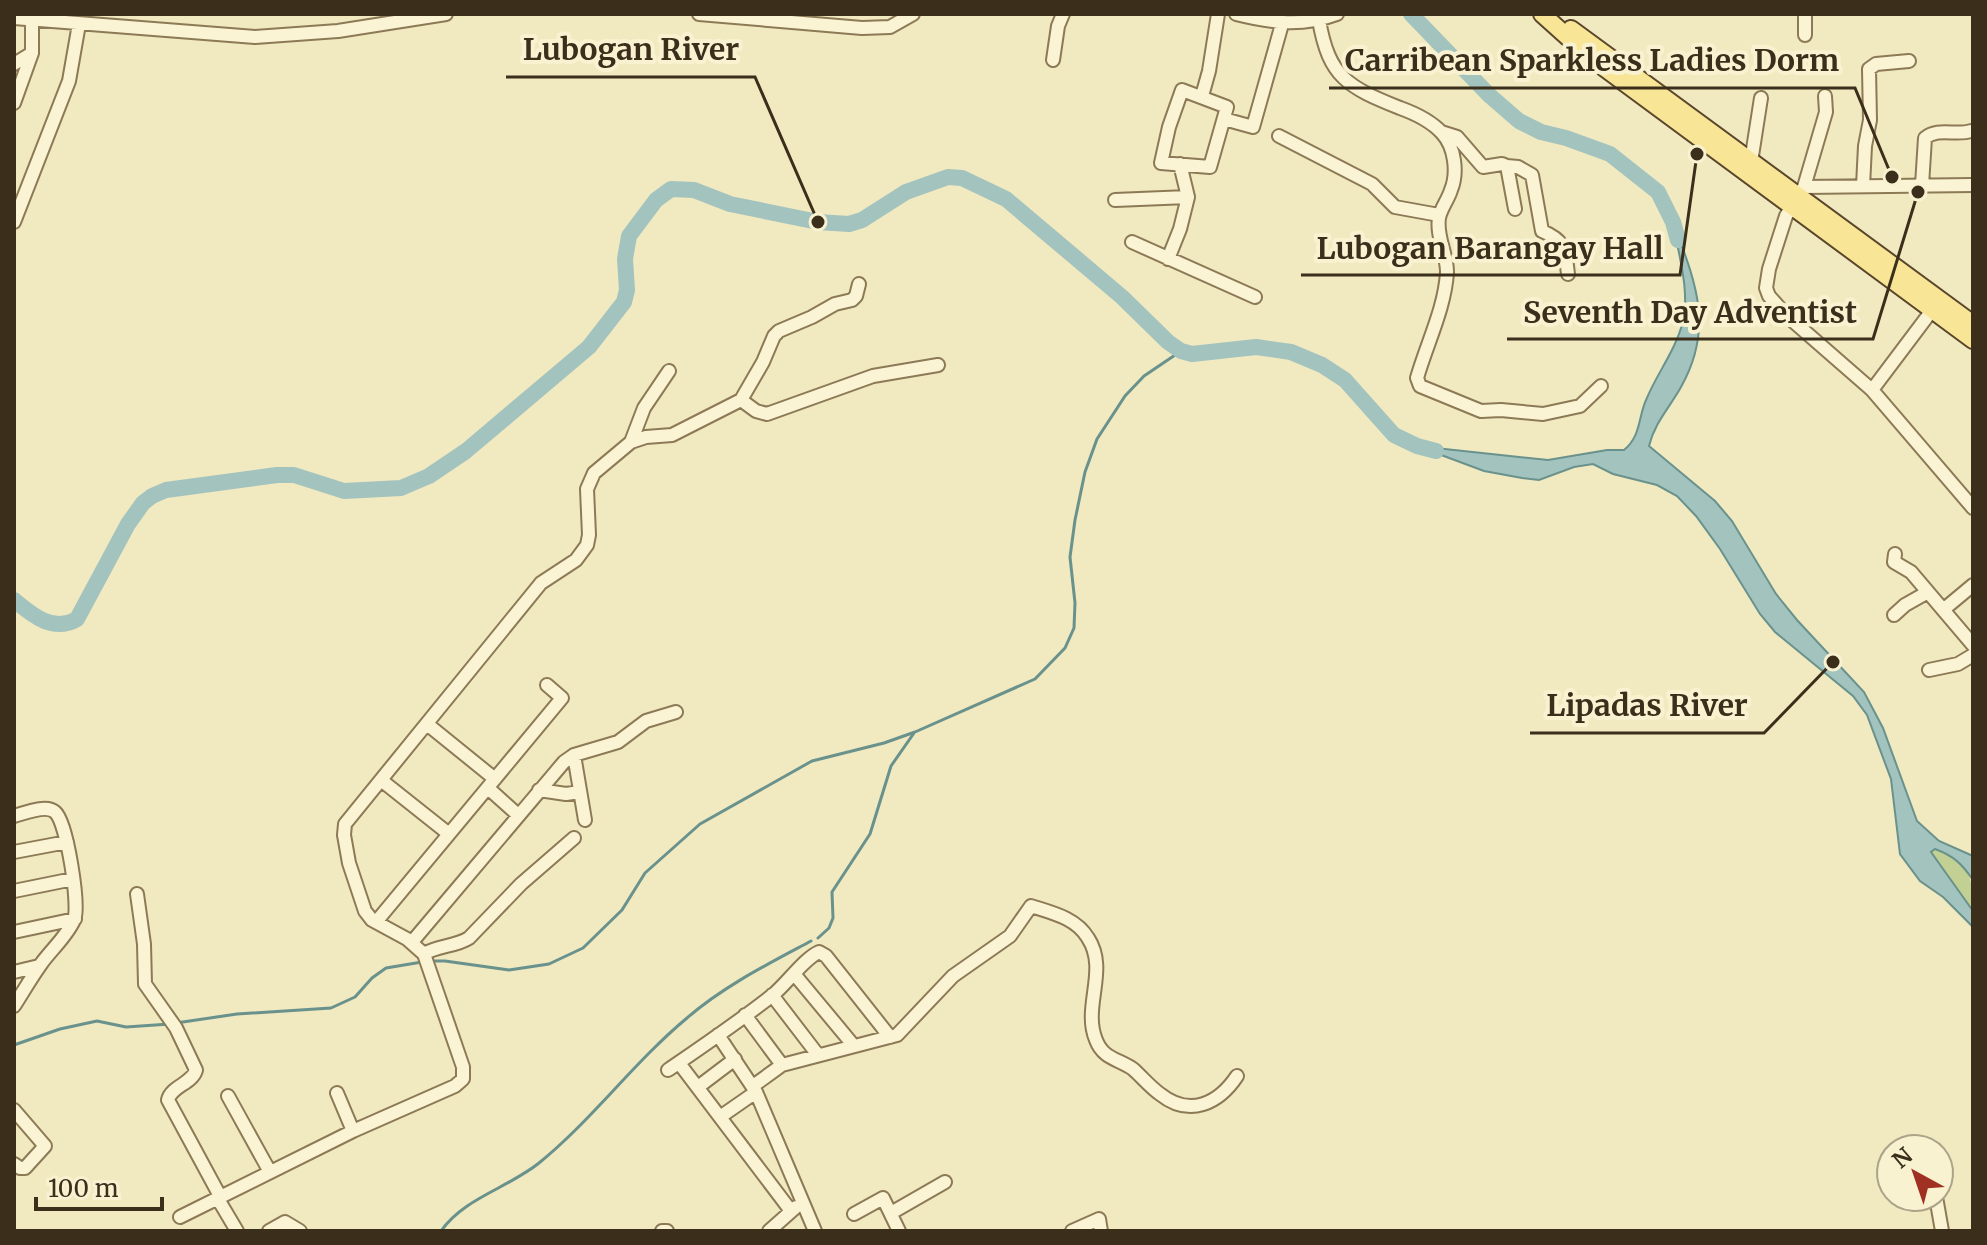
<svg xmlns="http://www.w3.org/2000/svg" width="1987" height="1245" font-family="Merriweather,serif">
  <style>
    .green { fill: #c2d093 }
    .water { fill: #a3c3be; stroke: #6a928d; stroke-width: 2 }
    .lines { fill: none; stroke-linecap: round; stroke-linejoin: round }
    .stream { stroke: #6a928d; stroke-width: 3 }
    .river { stroke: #a3c3be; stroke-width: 16 }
    .minor-casing { stroke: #8c7a56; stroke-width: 16 }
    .major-casing { stroke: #5a462b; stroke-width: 20 }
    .minor { stroke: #fbf4d4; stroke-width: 12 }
    .major { stroke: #f8e595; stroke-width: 16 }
    .leader { fill: none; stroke: #3b2f1c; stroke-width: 3 }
    .callout-dot { fill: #3b2f1c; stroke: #f8f2d1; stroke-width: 3 }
    .callout-label { font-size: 30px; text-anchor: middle; font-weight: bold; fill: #3b2f1c; stroke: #f8f2d1; stroke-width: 8; stroke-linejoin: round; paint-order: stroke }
  </style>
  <rect width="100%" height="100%" fill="#f1e9c0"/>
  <path class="green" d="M1935,849C1970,861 1973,877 1973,911L1931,852Z"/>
  <path class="water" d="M1673,222C1695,281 1715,327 1681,387C1670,407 1655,422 1649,446L1715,501L1732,521L1776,594L1797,620L1864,692L1883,728L1917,821L1939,841L1973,856V880C1962,864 1954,856 1935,849L1931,852L1973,911V927L1943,897L1920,881L1900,854L1891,779L1867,715L1853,696L1775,632L1760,614L1720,549L1696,516L1677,496L1657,485L1613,474L1593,464L1574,467L1539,480L1522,478L1484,471L1417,446L1548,460L1607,450H1624C1641,436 1638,418 1646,400C1657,373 1676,350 1683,321C1690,290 1678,253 1673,222Z"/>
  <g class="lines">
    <path class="stream" d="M818,938L829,928L833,918L832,892L870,834L891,766L914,733
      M430,961H445L509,970L549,964L583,948L622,910L645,873L700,824L812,761L884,743L915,732L1035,679L1065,648L1074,628L1075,603L1070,557L1075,520L1085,472L1097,439L1125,396L1144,376L1181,351
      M176,1023L237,1014L331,1008L355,997L372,978L386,968L422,962
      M14,1045L60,1029L97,1021L126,1027L170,1024
      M441,1231C464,1198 508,1188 539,1163C593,1119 634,1062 687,1018C724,986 768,964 811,941"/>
    <path class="river" d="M1411,14L1489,95L1519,121L1541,132L1566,138L1610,154L1658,192L1673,222L1678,240
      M14,600C32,615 53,633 77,619L128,524L143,503L152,496L166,490L277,475H294L344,491L401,488L429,476L466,451L589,347L624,302L627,290L625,259L629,236L656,200L671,189L694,190L730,204L818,222L849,224L862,220L906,192L948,177L962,178L1006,199L1122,297L1168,342L1181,351L1192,354L1256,347L1291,352L1322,365L1345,380L1394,435L1417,446L1436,451"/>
    <defs>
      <path id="minor" d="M699,14L862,28L890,27L913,14
        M1236,14C1272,23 1302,27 1337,14
        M1805,14V35
        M14,18L255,37L338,31L446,14
        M1319,20C1329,78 1348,87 1400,108C1414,113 1431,121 1442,133C1455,147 1458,173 1451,190C1448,200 1441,208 1439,218C1436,237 1447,253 1447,272C1445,308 1427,343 1417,378L1420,386L1481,411L1501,410L1543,414L1580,406L1601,386
        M1053,60L1058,26L1063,14
        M14,64L32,53
        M1182,90L1227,107L1210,167L1161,163L1169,127Z
        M1202,96L1209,71L1218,14
        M1825,96L1826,112L1804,187L1786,216L1769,269L1766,288L1769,296L1786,315L1872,390L1973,508
        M14,103L32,53V20
        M1224,119L1253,127L1282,24
        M1441,132L1457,137L1483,167L1502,164L1507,166L1515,209
        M1279,136L1372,184L1395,207L1439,215
        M1751,162L1761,98
        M1507,166L1518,167L1532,175L1542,231C1566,241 1565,250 1568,274
        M1922,185L1925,138C1938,127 1956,136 1971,131
        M1863,186L1865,146L1870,120L1869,69L1876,64L1909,61
        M1804,187L1973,185
        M1115,200L1188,197
        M14,222L69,81L79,24
        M1132,242L1255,297
        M1168,259L1180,229L1188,197L1180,164
        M1872,390L1936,305
        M741,400L756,411L767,414L873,376L938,365
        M631,442L644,408L669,371
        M1895,554L1894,562L1911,572L1973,645
        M1943,610L1973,585
        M1894,615L1905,605L1928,592
        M1929,670L1958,664L1973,655
        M427,724L495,779
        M574,755L585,820
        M381,780L449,834
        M488,788L518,815
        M539,790L566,794L580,792
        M14,816C25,813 46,804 55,812C67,822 80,906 74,920C67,936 51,950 41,964C31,978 23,992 14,1006
        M14,852L67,842
        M14,891L73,879
        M137,894L144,944L145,984L176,1028L196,1070C192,1084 171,1086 168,1100L221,1198
        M376,922L562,698L547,685
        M14,932L75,919
        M412,942L564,762L574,755L618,742L646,721L676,712
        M424,954C438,945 455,947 469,938L521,884L574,838
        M14,972L39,966
        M795,975L854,1046
        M772,995L818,1055
        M745,1015L782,1065
        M718,1035L756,1092L815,1231
        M679,1063L791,1211
        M668,1070C703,1046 740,1021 774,994C787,983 805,958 819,952L826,956L890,1037
        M753,1086L782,1065L897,1035L953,976L1010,936L1031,906C1053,913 1076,918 1088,938C1109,970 1082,1007 1096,1040C1103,1059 1119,1059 1133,1069C1142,1077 1150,1087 1160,1094C1190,1118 1219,1103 1237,1076
        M698,1087L735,1059
        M337,1093L353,1131
        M228,1096L270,1172
        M14,1110L45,1146L25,1168H20L14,1164
        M720,1117L756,1092
        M1936,1197L1942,1231
        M218,1199L237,1231
        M891,1213L945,1182
        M854,1214L883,1198L899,1231
        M180,1217L353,1131L455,1086L463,1079V1067L424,954L407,939L372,920L365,911L349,863L344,835L345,824L541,583L576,560L587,545L589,535L587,489L594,473L631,442L646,437L672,435L741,400L763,362L774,336L779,331L812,317L835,304L852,300L856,296L859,284
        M269,1231L285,1222L300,1231
        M662,1231H667
        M769,1231L796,1207
        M1072,1231L1099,1219L1101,1231"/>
      <path id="major" d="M1542,14L1591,58L1973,340
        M1571,29L1973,324"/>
    </defs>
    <use href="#minor" class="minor-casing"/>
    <use href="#major" class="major-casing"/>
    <use href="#minor" class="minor"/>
    <use href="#major" class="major"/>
  </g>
  <path class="leader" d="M818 222L755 77H506M1892 177L1855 88H1329M1697 154L1680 275H1301M1918 192L1873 339H1507M1833 662L1764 733H1530"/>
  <g class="callout-dot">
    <circle cx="818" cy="222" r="8"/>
    <circle cx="1892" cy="177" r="8"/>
    <circle cx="1697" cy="154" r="8"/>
    <circle cx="1918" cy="192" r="8"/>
    <circle cx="1833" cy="662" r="8"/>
  </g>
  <g class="callout-label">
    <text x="631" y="60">Lubogan River</text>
    <text x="1592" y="71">Carribean Sparkless Ladies Dorm</text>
    <text x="1490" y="259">Lubogan Barangay Hall</text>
    <text x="1690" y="323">Seventh Day Adventist</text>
    <text x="1647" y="716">Lipadas River</text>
  </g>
  <rect width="1987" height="1245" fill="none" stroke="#3b2f1c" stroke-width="32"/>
  <g transform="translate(1915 1173) rotate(320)"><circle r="38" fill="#f8f2d1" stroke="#aca489" stroke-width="2"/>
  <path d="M0-6L14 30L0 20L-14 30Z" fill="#a03021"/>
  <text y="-12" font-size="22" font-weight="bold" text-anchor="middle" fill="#3b2f1c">N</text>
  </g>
  <path d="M36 1197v12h126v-12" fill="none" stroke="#3b2f1c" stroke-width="4"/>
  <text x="48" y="1197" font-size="24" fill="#3b2f1c" stroke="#f8f2d1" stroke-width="6" paint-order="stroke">100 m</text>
</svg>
